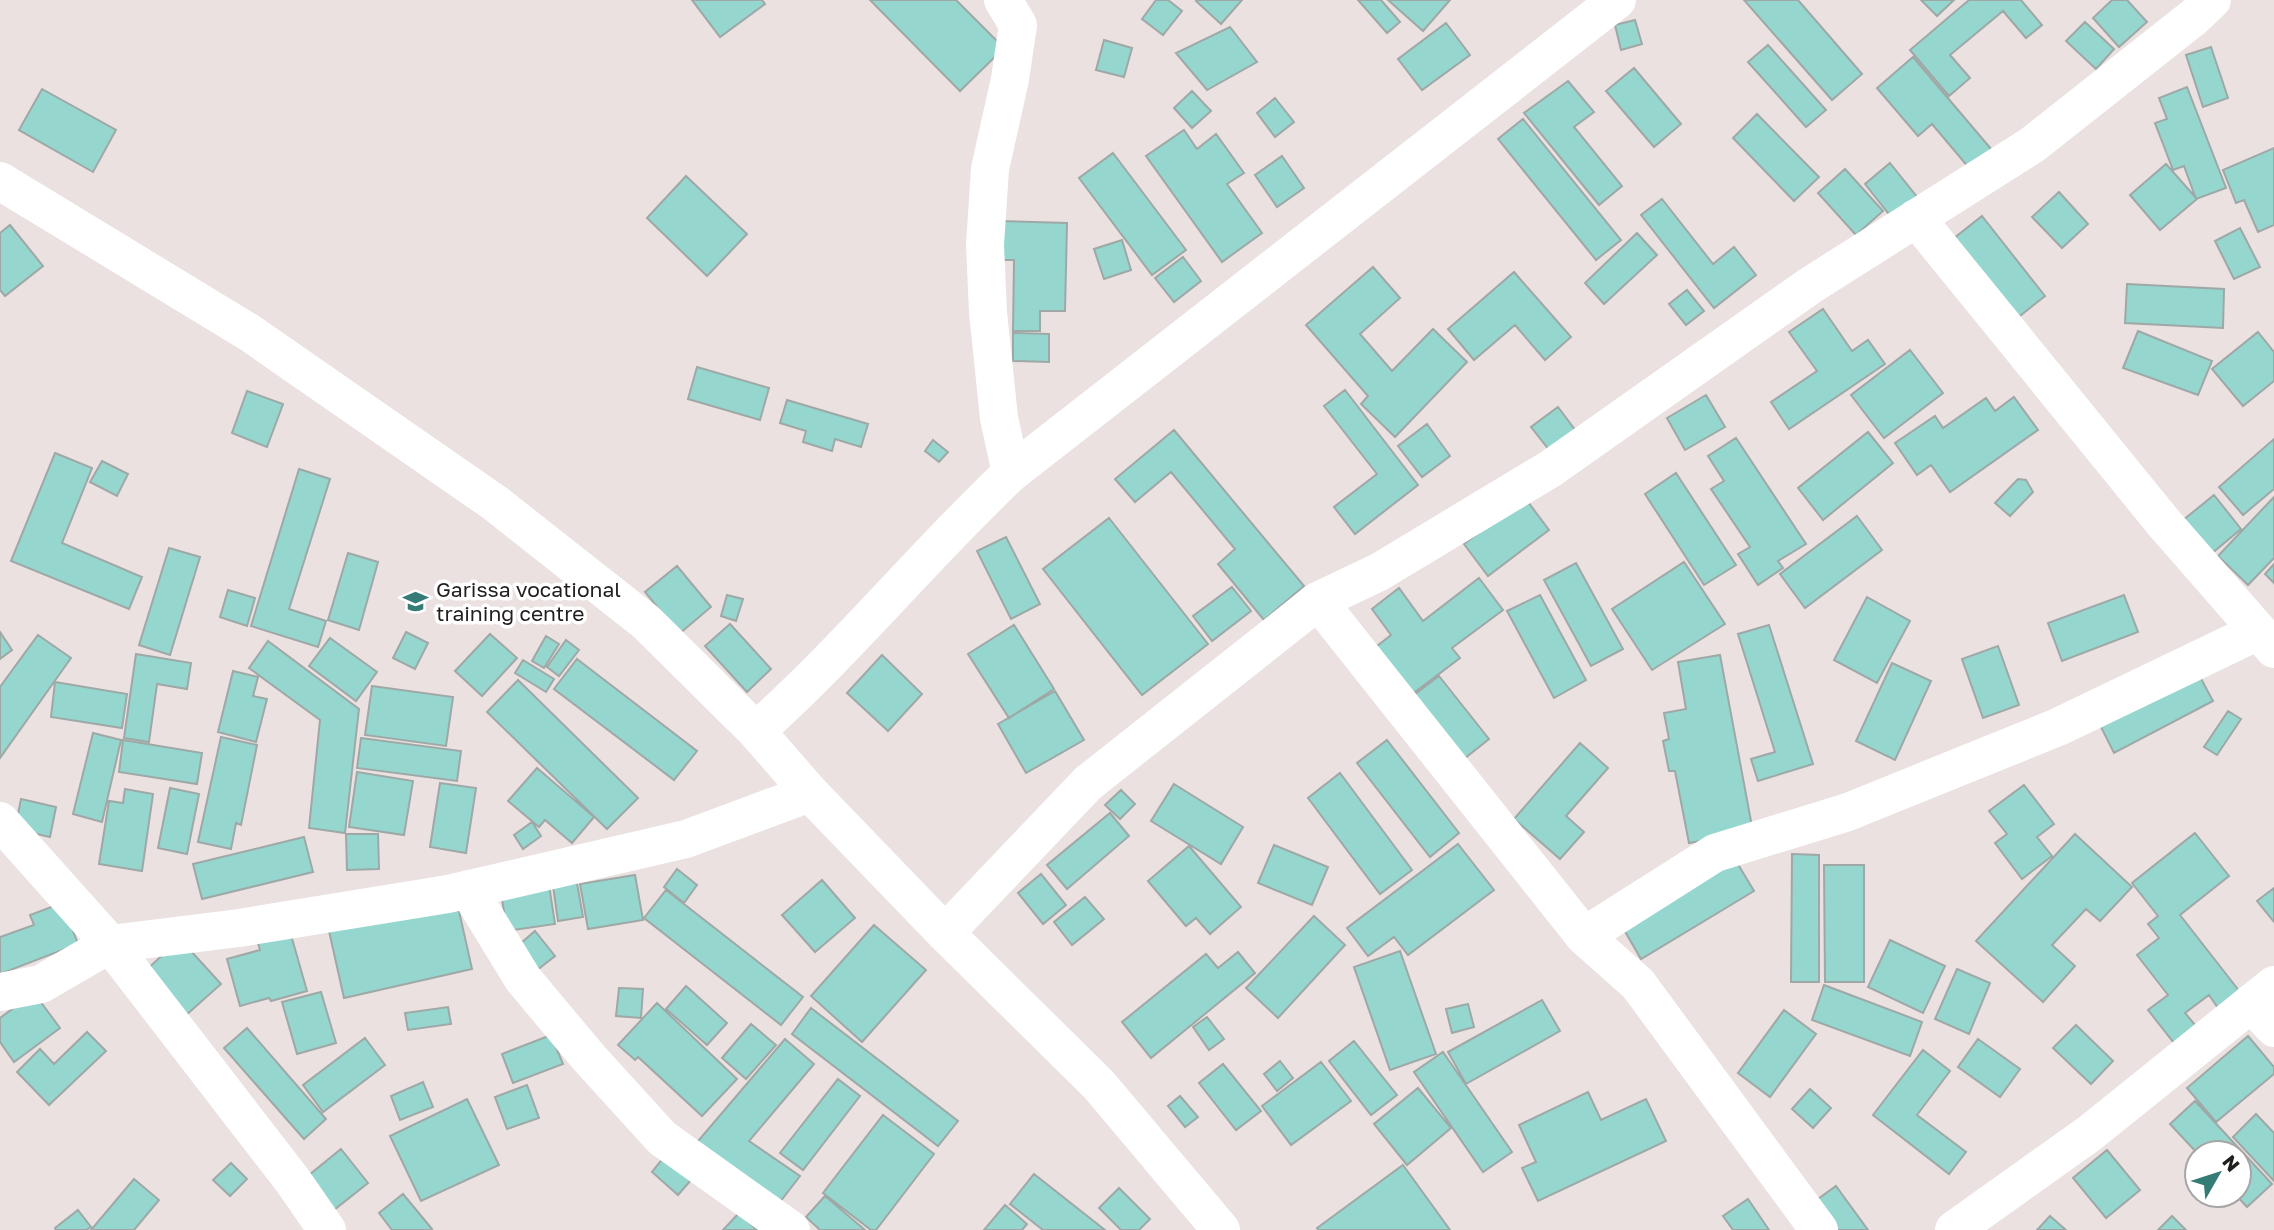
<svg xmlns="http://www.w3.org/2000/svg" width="2274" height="1230" font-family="'Golos Text',sans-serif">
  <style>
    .building { fill: #95d7cf; stroke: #9ea8a6; stroke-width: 2 }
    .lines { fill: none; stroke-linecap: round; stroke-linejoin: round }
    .street { stroke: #fff; stroke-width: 38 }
    .labels { text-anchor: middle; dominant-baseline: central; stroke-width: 7; stroke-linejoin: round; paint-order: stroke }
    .poi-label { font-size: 21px; fill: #221e1e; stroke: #fff; text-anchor: start }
  </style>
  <rect width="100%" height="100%" fill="#eae1e0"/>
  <path class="building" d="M692,0H762L765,4L720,37Z
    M870,0H956L1004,48L960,91Z
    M1156,0H1168L1182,11L1163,35L1142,19Z
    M1197,0H1242L1221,24L1196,1Z
    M1358,0H1381L1400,22L1387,33Z
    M1388,0H1450L1423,31Z
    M1744,0H1798L1862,74L1832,100Z
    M1921,0H1954L1937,16Z
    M1969,0H2021L2042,25L2026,38L2003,11L1950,55L1970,78L1949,96L1910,50Z
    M2112,0H2127L2147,22L2119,47L2093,18Z
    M1635,20L1642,44L1621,50L1615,25Z
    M2085,22L2114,49L2096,69L2066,41Z
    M1446,23L1470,55L1422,90L1398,59Z
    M1230,27L1257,62L1207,90L1176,53Z
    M1104,40L1132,48L1124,77L1096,70Z
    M1768,45L1826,110L1806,127L1748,62Z
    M2211,47L2228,98L2203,107L2186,55Z
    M1913,57L1997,156L1975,175L1932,124L1918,136L1877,88Z
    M1634,68L1681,124L1654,147L1606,91Z
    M1568,81L1594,112L1574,127L1622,186L1599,205L1524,113Z
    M2187,87L2226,188L2196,199L2184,166L2173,170L2155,123L2167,119L2159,98Z
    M42,89L116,130L93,172L19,130Z
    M1192,91L1211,111L1192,128L1174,108Z
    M1275,98L1294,122L1275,137L1257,113Z
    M1757,114L1819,177L1794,201L1733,138Z
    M1523,119L1621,240L1596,260L1498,139Z
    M1184,130L1197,149L1216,134L1244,173L1227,184L1262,233L1222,262L1146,156Z
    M2274,148V225L2258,232L2244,200L2236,203L2223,170Z
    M1113,153L1186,250L1152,275L1079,178Z
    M1282,156L1304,188L1277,207L1255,175Z
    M1890,163L1922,203L1896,223L1865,184Z
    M2166,164L2197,199L2160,230L2130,195Z
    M1845,169L1883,211L1856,235L1818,193Z
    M686,176L747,234L707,276L647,218Z
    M2059,192L2088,224L2062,248L2032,217Z
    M1662,199L1713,264L1734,247L1756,275L1714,308L1641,215Z
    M1982,216L2045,296L2016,319L1953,239Z
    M998,221L1067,223L1065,311H1040V331H1013L1014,260H997Z
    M10,225L43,266L5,296L0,290V233Z
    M2240,228L2260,267L2234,279L2215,241Z
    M1637,233L1657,255L1604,304L1585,283Z
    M1122,240L1131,270L1104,279L1094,249Z
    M1183,257L1201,281L1174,302L1155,278Z
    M1373,267L1400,298L1360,334L1392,371L1433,329L1467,362L1395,437L1361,404L1368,396L1306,325Z
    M1514,272L1571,337L1545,360L1515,325L1474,360L1448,329Z
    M2127,284L2224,289L2223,328L2125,323Z
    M1687,290L1704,311L1686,325L1669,304Z
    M1823,309L1852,351L1868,340L1885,364L1789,429L1771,402L1817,371L1789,332Z
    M2138,331L2212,361L2198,395L2123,368Z
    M2258,332L2274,352V381L2243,406L2212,369Z
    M1013,333L1049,334V362L1013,361Z
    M1910,350L1943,393L1884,438L1851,395Z
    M697,367L769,388L760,420L688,399Z
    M1345,390L1418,485L1355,534L1334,507L1377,474L1324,406Z
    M247,391L283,404L267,447L232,433Z
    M1706,395L1725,427L1685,450L1667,418Z
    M2014,397L2038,430L1950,492L1931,465L1917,475L1895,443L1935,416L1943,428L1986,398L1995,411Z
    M787,400L868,424L861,447L835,439L832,451L803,442L806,431L780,423Z
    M1558,407L1576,431L1550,451L1531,427Z
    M1427,424L1450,456L1422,477L1398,446Z
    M1174,430L1304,586L1264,620L1218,564L1235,549L1171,472L1135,502L1115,479Z
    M1868,432L1893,463L1823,520L1798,488Z
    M1736,438L1806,544L1778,561L1783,568L1758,585L1738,554L1750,547L1711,489L1724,481L1708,456Z
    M2274,439V489L2243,515L2219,487Z
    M933,440L948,452L939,462L925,451Z
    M55,453L92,468L62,543L142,577L129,609L11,561Z
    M102,461L128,474L117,496L90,482Z
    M299,469L330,479L289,609L326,621L318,647L251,626Z
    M1676,473L1736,565L1704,585L1645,494Z
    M2018,479L2026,480L2033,492L2010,516L1995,503Z
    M2214,495L2241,529L2205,559L2177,525Z
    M2274,497V558L2248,585L2218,556Z
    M1525,498L1549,530L1488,576L1464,544Z
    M1857,516L1882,550L1805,608L1780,574Z
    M1109,518L1208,644L1142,695L1043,569Z
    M1006,537L1040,604L1011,619L977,551Z
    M169,548L200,557L170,655L139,645Z
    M348,553L378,562L359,630L328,620Z
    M1684,562L1725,624L1652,670L1612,609Z
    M1576,563L1623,649L1591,666L1544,580Z
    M2274,564V583L2265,574Z
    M677,566L711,607L679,634L645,592Z
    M1479,578L1503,610L1452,648L1460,658L1403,701L1367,654L1391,635L1372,609L1399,588L1423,621Z
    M1232,587L1251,611L1212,641L1193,616Z
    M228,590L255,598L247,626L220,617Z
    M727,595L743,599L736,621L721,616Z
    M1540,595L1586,680L1554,698L1507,611Z
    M2124,595L2138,632L2062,661L2048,623Z
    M1867,597L1910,621L1877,683L1834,660Z
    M730,624L771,669L747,692L705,646Z
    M1014,625L1054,689L1009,718L968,654Z
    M1769,625L1813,764L1758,781L1751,759L1775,752L1738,634Z
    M0,632L12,650L0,659Z
    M406,632L428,643L415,669L393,658Z
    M490,634L517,658L482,696L455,671Z
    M38,635L71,658L0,758V687Z
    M546,636L559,644L544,668L532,661Z
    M330,638L377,672L356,701L309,666Z
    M566,640L579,650L559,676L547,667Z
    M268,641L359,709L345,833L309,828L320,720L249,668Z
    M1998,646L2019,705L1983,718L1962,659Z
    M136,654L191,663L187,689L157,684L149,742L124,738Z
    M882,655L922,694L888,731L847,693Z
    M1720,655L1753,832L1689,843L1675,771H1669L1663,741L1669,739L1664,713L1686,709L1678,662Z
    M577,659L697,751L674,780L554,689Z
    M523,660L554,679L546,692L515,673Z
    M1892,663L1931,681L1895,760L1856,741Z
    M233,671L258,677L253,696L267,699L256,742L218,732Z
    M2198,673L2213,701L2114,753L2099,723Z
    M1439,676L1489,739L1460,762L1410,698Z
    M518,680L638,798L607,829L487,712Z
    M55,682L127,694L122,728L51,717Z
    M372,686L453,697L446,746L365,735Z
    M1055,691L1084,740L1026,773L998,724Z
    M2228,711L2241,719L2217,755L2204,747Z
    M93,733L121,740L102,822L73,814Z
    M221,737L257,745L241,825L236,823L231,849L198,842Z
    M361,738L461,751L457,781L357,768Z
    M123,740L202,753L197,784L119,772Z
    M1387,740L1459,833L1430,857L1357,763Z
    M1580,743L1608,768L1566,816L1584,832L1560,859L1514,819Z
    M537,768L594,817L572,843L545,820L539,827L508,801Z
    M357,772L413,781L404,835L349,827Z
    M1340,773L1412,870L1380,894L1308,798Z
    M440,783L476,788L466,853L430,847Z
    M1174,784L1243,827L1221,864L1151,821Z
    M2024,785L2054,824L2037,837L2052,856L2022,879L1995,843L2007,834L1989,811Z
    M170,788L199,794L187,854L158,848Z
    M125,789L153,794L142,871L99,864L109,801L123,803Z
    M1121,790L1135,804L1120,819L1105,805Z
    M21,799L56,807L50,837L15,829Z
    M1110,813L1129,836L1067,889L1047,865Z
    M532,822L541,836L523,849L514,835Z
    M2195,833L2229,876L2180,915L2240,992L2218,1008L2209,995L2185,1013L2196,1026L2174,1043L2148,1010L2168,995L2137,955L2159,938L2148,924L2158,916L2132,883Z
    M346,834H378L379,869L347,870Z
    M2075,834L2132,887L2100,921L2086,909L2052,945L2075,966L2043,1002L1976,941Z
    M304,837L313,872L202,899L193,864Z
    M1458,844L1494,890L1408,955L1394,937L1368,956L1347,928Z
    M1274,845L1328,867L1312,905L1258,883Z
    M1189,846L1241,907L1210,934L1196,918L1186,926L1148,881Z
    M1792,854L1819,855V982H1791Z
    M1736,861L1754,891L1641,959L1623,928Z
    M1824,865H1864V982H1825Z
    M677,869L697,885L684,903L664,887Z
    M1041,874L1066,905L1043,924L1018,893Z
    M635,875L643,920L588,929L580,884Z
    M822,880L855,918L815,952L782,915Z
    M577,883L583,917L558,921L553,886Z
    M549,885L555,924L507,931L501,892Z
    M2274,888V922L2257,901Z
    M666,890L803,997L781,1025L644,918Z
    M1085,897L1104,919L1072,945L1054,922Z
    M457,902L472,969L344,998L329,931Z
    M62,903L78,944L0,974V937L34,925L30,915Z
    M1314,916L1345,945L1278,1018L1246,988Z
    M874,925L926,970L862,1042L811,996Z
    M535,931L555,956L532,974L513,950Z
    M291,935L307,991L271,1001L269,998L240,1006L227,959L260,950L258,943Z
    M180,939L221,984L184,1017L144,972Z
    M1890,940L1945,966L1923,1013L1868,987Z
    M1400,951L1436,1054L1390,1070L1354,967Z
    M1238,952L1255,973L1151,1058L1122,1022L1206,954L1218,968Z
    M1957,969L1990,983L1969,1034L1935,1019Z
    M1824,985L1922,1022L1910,1056L1812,1020Z
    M686,986L727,1023L707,1045L666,1009Z
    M619,988L643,989L641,1018L616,1016Z
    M321,992L336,1043L297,1054L282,1002Z
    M34,993L60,1028L14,1062L0,1042V1018Z
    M1542,1000L1560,1031L1466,1084L1448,1052Z
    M657,1003L737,1079L702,1116L638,1057L635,1060L618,1045Z
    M1468,1004L1474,1027L1452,1033L1446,1009Z
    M448,1007L451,1024L408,1030L405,1013Z
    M811,1008L958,1121L938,1146L792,1034Z
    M1784,1010L1816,1034L1770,1097L1738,1073Z
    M1207,1017L1224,1039L1209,1050L1193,1027Z
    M751,1024L776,1045L746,1079L722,1058Z
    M2076,1025L2113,1061L2091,1084L2053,1048Z
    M247,1028L326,1119L304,1139L224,1048Z
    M87,1032L106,1051L49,1105L17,1072L40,1049L54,1064Z
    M551,1035L563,1064L513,1083L502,1054Z
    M2248,1036L2274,1067V1074L2216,1122L2187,1088Z
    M365,1038L385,1065L323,1112L303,1085Z
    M785,1039L814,1064L749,1141L800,1176L780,1202L693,1147Z
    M1978,1039L2020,1069L2000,1097L1958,1067Z
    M1354,1041L1397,1095L1371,1115L1329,1061Z
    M1923,1050L1950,1071L1917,1115L1966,1152L1949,1174L1873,1115Z
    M1443,1052L1512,1152L1483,1172L1414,1072Z
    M1280,1061L1293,1078L1277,1091L1264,1074Z
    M1321,1062L1351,1101L1291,1145L1262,1106Z
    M1223,1064L1261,1111L1236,1130L1199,1083Z
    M838,1079L860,1096L803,1170L780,1153Z
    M423,1082L433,1107L400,1120L391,1096Z
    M527,1085L539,1118L507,1129L495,1097Z
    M1418,1088L1451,1128L1407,1165L1374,1124Z
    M1810,1089L1831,1108L1813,1128L1792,1109Z
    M1588,1092L1601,1120L1646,1099L1666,1141L1538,1201L1522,1168L1536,1162L1519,1125Z
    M1180,1096L1198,1117L1185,1127L1168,1106Z
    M467,1099L499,1165L421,1201L390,1136Z
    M2195,1101L2272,1184L2247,1207L2236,1195H2239V1153H2197L2170,1124Z
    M2256,1114L2274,1133V1181L2233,1137Z
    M883,1115L934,1154L876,1230H871L823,1193Z
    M341,1149L368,1183L325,1217L298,1184Z
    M2107,1150L2140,1190L2106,1218L2073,1178Z
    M664,1157L691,1180L678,1195L652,1172Z
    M231,1163L247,1179L230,1196L213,1180Z
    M1403,1165L1450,1230H1319L1317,1228Z
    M1034,1174L1105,1230H1043L1010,1204Z
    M134,1179L159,1200L134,1230H91Z
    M1836,1186L1868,1230H1830L1811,1204Z
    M1119,1188L1150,1219L1139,1230H1121L1099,1208Z
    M403,1194L432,1229L430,1230H392L379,1213Z
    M825,1196L865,1230H820L806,1217Z
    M1748,1199L1769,1230H1733L1723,1216Z
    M1005,1205L1027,1224L1022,1230H984Z
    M78,1210L91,1227L86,1230H56L55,1228Z
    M739,1213L757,1230H723Z
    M2050,1216L2066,1230H2037Z
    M2172,1216L2186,1230H2158Z"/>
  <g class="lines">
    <path class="street" d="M1003,0L1018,25L1010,79L990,169L985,245L988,312L999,418L1011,473
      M0,181L250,333L495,503L646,622L756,731L810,793L945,933L1099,1085L1221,1230
      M1916,218L2163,522L2274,649
      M1318,601L1584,936L1638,984L1819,1230
      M756,731C847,650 923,556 1011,473L1617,0
      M0,821L110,944L293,1181L327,1230
      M468,889L523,979L590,1059L662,1138L791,1230
      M945,933L1088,783L1318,601L1379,572L1550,469L1811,285L2032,145L2194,17L2212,0
      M1584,936L1715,853L1848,812L2058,727L2258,631
      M0,992L41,984L110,944L239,928L448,894L686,839L810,793
      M2251,1003L2274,1028
      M1954,1230L2090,1133L2274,985"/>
  </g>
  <defs>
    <symbol id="university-bare" viewBox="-9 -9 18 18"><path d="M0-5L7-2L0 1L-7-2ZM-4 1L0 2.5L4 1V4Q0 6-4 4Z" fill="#347c75" stroke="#fff" stroke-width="2.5" paint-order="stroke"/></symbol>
  </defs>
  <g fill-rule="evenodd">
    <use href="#university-bare" x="398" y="584" width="35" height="35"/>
  </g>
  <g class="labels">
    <g class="poi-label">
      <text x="436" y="589">Garissa vocational<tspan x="436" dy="24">training centre</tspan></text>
    </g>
  </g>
  <g transform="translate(2218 1174) rotate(51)"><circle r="33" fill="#ffffff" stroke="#a7a5a5" stroke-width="2"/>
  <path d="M0-5L12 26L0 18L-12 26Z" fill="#347c75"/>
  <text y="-10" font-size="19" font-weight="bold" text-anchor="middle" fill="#221e1e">N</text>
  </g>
</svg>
